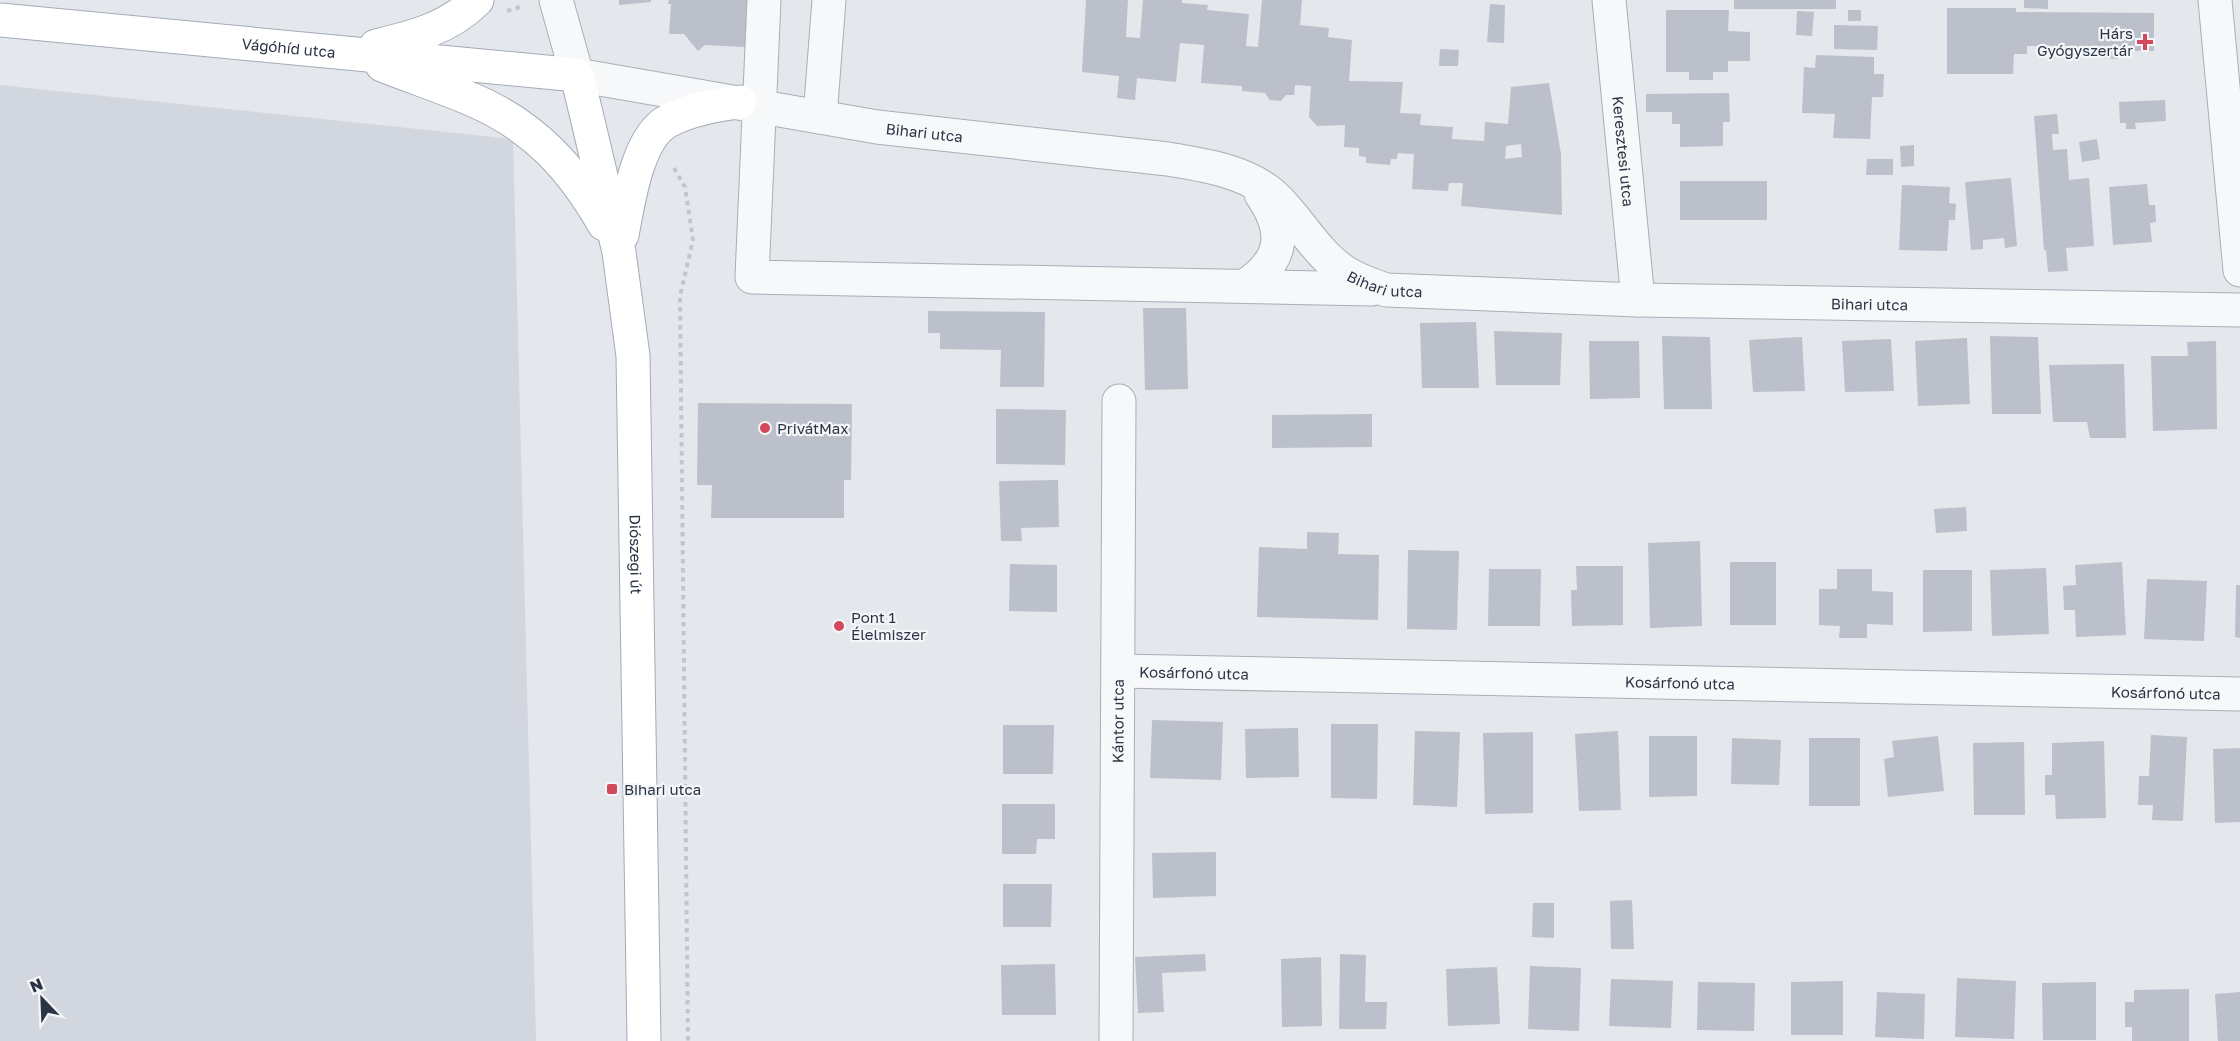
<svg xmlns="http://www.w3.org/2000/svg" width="2240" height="1041" font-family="'Golos Text',sans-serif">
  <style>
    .built { fill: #d2d6de }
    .building { fill: #bbc0ca; fill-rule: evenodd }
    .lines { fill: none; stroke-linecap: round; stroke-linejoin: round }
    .minor-casing { stroke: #a9aeb7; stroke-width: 35 }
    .major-casing { stroke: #a3abb8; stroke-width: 35 }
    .path { stroke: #c2c5cb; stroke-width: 4; stroke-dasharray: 4.5 4.5; stroke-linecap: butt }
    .minor { stroke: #f7f8fa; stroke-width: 33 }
    .major { stroke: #fff; stroke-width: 33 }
    .poi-dot { fill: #d1495b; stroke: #f4f6f9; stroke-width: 2 }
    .labels { text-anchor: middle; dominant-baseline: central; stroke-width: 4.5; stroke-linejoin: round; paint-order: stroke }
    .poi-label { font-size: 15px; fill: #2b3445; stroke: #f4f6f9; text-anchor: start }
    .street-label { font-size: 15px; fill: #2b3445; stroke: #f4f6f9 }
  </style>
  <rect width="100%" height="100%" fill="#e4e7ec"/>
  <path class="built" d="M0,85L513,139L536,1041H0Z"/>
  <path class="building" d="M619,0H651V2L619,5Z
    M669,0H748L745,47L705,45L698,51L684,34H669L671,4H668Z
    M1086,0H1128L1126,37L1140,38L1143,0H1182V3L1208,5L1207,10L1249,14L1246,46L1258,47L1262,0H1302L1300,25L1329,28L1328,37L1352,40L1349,81L1403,82L1400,113L1421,114L1420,125L1453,127L1452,139L1484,141L1485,122L1508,124L1511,87L1549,83L1561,154L1562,215L1461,206L1463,183H1449L1448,191L1412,189L1414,154L1398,153L1397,159H1391L1390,165L1366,163V157L1359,156V148L1344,147L1345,125L1317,126L1309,117L1311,86L1295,85L1294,95H1286L1281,101L1270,100L1265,93L1242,91V86L1201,83L1204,45L1180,43L1176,82L1137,78L1135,100L1117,98L1119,76L1082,72ZM1521,144L1522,157L1505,159L1506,146Z
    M1734,0H1836V9H1734Z
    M2024,0H2048V9L2024,8Z
    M1490,4L1505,5L1504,43L1487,42Z
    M1947,8H2016V12L2154,13V51H2118V59L2103,58V52L2088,51V47L2027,46V54H2014L2013,74H1947Z
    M1666,10H1729L1728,31L1750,32V61H1728V72H1713V80H1689V72H1666Z
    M1848,10H1861V21H1848Z
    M1797,11L1814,12L1812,36L1796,35Z
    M1834,25L1878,26L1877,50L1834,49Z
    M1440,49L1459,50L1458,66H1439Z
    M1816,55L1874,57V74H1884L1883,97H1872L1870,139L1833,138L1835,114L1802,113L1804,67L1815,68Z
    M1729,93L1730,122H1723V146L1680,147V124H1672V112H1646V94Z
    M2165,100L2166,121L2135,123L2136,129H2126V123H2120L2119,102Z
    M2057,114L2059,134H2052L2053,150L2067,149L2069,180L2089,178L2094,246L2066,248L2068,271L2048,272L2046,250H2044L2034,116Z
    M2097,139L2100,159L2082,162L2079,142Z
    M1914,145V166L1901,167L1900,146Z
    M1867,159H1893V175H1866Z
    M2011,178L2017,246L2005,248L2004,238L1983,240V249L1971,250L1965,182Z
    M1680,181H1767V220H1680Z
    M2147,184L2149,205H2155L2156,222L2150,223L2152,242L2113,245L2109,187Z
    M1902,185L1950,187L1949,203L1956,204L1955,220H1949L1947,251L1899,250Z
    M1143,308H1186L1188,389L1145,390Z
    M928,311L1045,312L1044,387H1000L1001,350L940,349V333H928Z
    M1476,322L1479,388H1422L1420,323Z
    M1494,331L1562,333L1560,385H1496Z
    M1662,336L1710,337L1712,409H1664Z
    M1990,336L2038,337L2041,414H1992Z
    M1802,337L1805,391L1753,392L1749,340Z
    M1967,338L1970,404L1918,406L1915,341Z
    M1891,339L1894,391L1845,392L1842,341Z
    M1589,341H1639L1640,398L1590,399Z
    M2216,341L2217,429L2153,431L2151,356H2188L2187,342Z
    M2124,364L2126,438H2090L2087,422H2053L2049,365Z
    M698,403L852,404L851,480H844V518H711L712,485H697Z
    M996,409L1066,410L1065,465L996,464Z
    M1372,414V447L1272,448V415Z
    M1058,480L1059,527L1021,528L1022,541H1001L999,481Z
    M1966,507L1967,531L1936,533L1934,509Z
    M1307,532L1339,533L1338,554L1379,555L1378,620L1257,617L1259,547L1307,549Z
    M1700,541L1702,626L1650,628L1648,543Z
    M1408,550L1459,551L1457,630L1407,629Z
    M1730,562H1776V625H1730Z
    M2122,562L2126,635L2076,637L2075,610H2064L2063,586L2076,585L2075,565Z
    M1010,564L1057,565V612L1009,611Z
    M1576,566H1623V625L1572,626L1571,590H1577Z
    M2046,568L2049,634L1992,636L1990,570Z
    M1489,569H1541L1540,626H1488Z
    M1837,569H1872V591L1893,592V625L1867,624V638H1839L1840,626L1819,625V589H1837Z
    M1923,570H1972V631L1923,632Z
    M2147,579L2207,581L2204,641L2144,639Z
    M2236,585H2240V638L2235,637Z
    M1152,720L1223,722L1221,780L1150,778Z
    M1331,724H1378L1377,799L1331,798Z
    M1003,725H1054L1053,774H1003Z
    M1298,728L1299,777L1246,778L1245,729Z
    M1415,731L1460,732L1457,807L1413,805Z
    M1618,731L1621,810L1579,811L1575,734Z
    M1533,732V813L1485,814L1483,733Z
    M2151,735L2187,737L2183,821L2152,820L2153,805H2138L2139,776H2149Z
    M1649,736H1697V796L1649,797Z
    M1938,736L1944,791L1888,797L1884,759L1894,757L1892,741Z
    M1732,738L1781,740L1779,785L1731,784Z
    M1809,738H1860V806H1809Z
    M2104,741L2106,818L2056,819L2055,795H2045V775H2052V743Z
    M2024,742L2025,815H1974L1973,743Z
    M2240,748V822L2215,823L2213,749Z
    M1002,804H1055V839H1037L1036,854H1002Z
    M1216,852V896L1153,898L1152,853Z
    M1003,884H1052L1051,927H1003Z
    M1632,900L1634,949H1611L1610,901Z
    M1533,903H1554V938L1532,937Z
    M1205,954L1206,971L1162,973L1164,1012L1138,1013L1135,957Z
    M1340,954L1366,955L1365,1002H1387L1386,1029H1339Z
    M1321,957L1322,1026L1282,1027L1281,959Z
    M1055,964L1056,1015H1002L1001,965Z
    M1530,966L1581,968L1579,1031L1528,1029Z
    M1497,967L1500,1024L1448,1026L1446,969Z
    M1957,978L2016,981L2014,1039L1955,1037Z
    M1611,979L1673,981L1671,1028L1609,1026Z
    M1843,981V1035H1791V982Z
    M1698,982L1755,983L1754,1031L1697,1030Z
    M2096,982V1040H2043L2042,983Z
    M2189,989V1041H2132V1027H2125V1002H2134V990Z
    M1877,992L1925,994L1924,1039L1875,1037Z
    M2240,992V1041H2218L2215,994Z"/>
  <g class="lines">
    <defs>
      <g id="minor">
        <path id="s1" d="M556,0L577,75L877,127L1168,159C1202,165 1240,170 1268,191C1298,215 1315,255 1348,274C1359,281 1373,285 1386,290L1638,300L2240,310"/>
        <path d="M764,0L752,277L1372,289"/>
        <path id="s2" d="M1609,0L1638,300"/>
        <path d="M2215,0L2240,270"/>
        <path d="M820,117L829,0"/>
        <path d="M1245,286C1284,260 1287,232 1261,194"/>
        <path id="s3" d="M1120,671L2240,694"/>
        <path id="s4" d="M1116,1041L1119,401"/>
      </g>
      <g id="major">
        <path id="s5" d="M0,20L577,75L619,252L633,356L644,1041"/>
        <path d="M376,46C414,37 449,28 477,0"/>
        <path d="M382,65C412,77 443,87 473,100C534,126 572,168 604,224"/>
        <path d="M622,235C628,204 637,137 668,121C691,109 716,105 740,102"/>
      </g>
    </defs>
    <use href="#minor" class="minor-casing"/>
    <use href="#major" class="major-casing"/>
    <path class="path" d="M507,11L523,6
      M674,168L685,187L693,240L680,296L688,1041"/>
    <use href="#minor" class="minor"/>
    <use href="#major" class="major"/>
  </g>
  <g class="poi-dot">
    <path d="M2142 33h6v6h6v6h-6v6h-6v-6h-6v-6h6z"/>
    <circle cx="765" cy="428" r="6"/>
    <circle cx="839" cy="626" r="6"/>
    <rect x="606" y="783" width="12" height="12" rx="3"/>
  </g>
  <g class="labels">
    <g class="poi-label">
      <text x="2133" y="33" text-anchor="end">Hárs<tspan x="2133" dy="17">Gyógyszertár</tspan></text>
      <text x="777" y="428">PrivátMax</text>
      <text x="851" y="617">Pont 1<tspan x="851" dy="17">Élelmiszer</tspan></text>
      <text x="624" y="789">Bihari utca</text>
    </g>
    <g class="street-label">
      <text stroke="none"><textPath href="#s5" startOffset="290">Vágóhíd utca</textPath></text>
      <text stroke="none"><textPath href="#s1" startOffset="430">Bihari utca</textPath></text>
      <text stroke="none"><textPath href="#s2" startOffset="152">Keresztesi utca</textPath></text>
      <text stroke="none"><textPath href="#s1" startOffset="936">Bihari utca</textPath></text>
      <text stroke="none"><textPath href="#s1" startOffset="1422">Bihari utca</textPath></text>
      <text stroke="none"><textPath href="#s5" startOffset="1065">Diószegi út</textPath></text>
      <text stroke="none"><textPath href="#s3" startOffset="74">Kosárfonó utca</textPath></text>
      <text stroke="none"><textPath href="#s3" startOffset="560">Kosárfonó utca</textPath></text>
      <text stroke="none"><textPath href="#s3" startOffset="1046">Kosárfonó utca</textPath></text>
      <text stroke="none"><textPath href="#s4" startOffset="320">Kántor utca</textPath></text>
    </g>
  </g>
  <g transform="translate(42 999) rotate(337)" stroke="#f4f6f9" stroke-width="4.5" paint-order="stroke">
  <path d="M0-4.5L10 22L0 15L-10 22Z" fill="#2b3445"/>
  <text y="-9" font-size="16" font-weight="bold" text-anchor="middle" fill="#2b3445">N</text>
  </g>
</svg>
